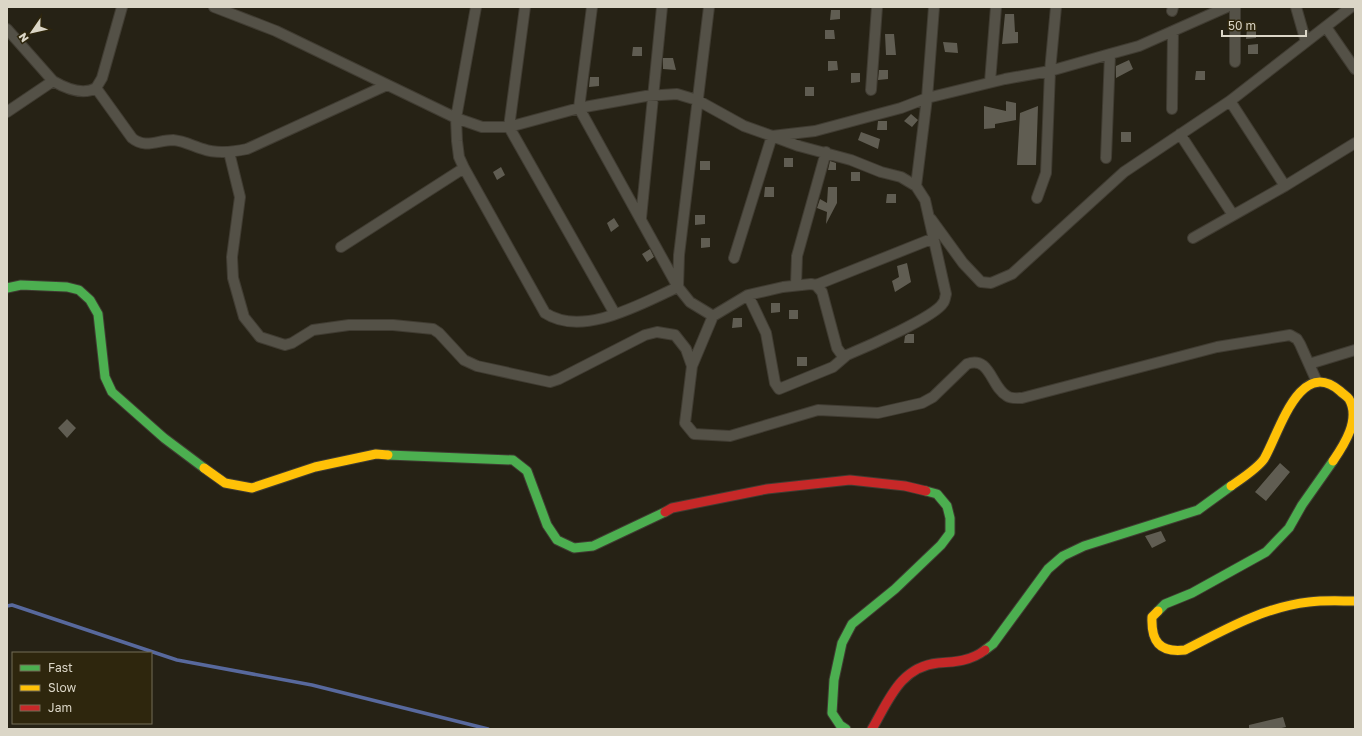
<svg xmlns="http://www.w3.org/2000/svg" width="1362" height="736" font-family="'Golos Text',sans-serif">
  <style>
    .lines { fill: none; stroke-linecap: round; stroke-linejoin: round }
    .stream { stroke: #58699d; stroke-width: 3.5 }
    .building { fill: #605d52 }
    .street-casing { stroke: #403c32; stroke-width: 12 }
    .fast-casing { stroke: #403c32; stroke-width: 11 }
    .slow-casing { stroke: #403c32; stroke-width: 11 }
    .jam-casing { stroke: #403c32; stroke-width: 11 }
    .street { stroke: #545147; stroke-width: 10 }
    .fast { stroke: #4caf50; stroke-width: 9 }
    .slow { stroke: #ffc107; stroke-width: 9 }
    .jam { stroke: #c62828; stroke-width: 9 }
  </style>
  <rect width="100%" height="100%" fill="#262215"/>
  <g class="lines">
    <path class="stream" d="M7,606L12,605L177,660L312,685L488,729"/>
  </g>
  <path class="building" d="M831,10H840V19L830,20Z
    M1005,14H1014L1015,32H1018V43L1002,44Z
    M1247,29H1256V38L1246,39Z
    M825,30H834L835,39H825Z
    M885,34H894L896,55H886Z
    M943,42L957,43L958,53L945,52Z
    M1258,44V54H1248V45Z
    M633,47H642V56H632Z
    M663,58H673L676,70L663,69Z
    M1129,60L1133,69L1116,78V66Z
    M828,61H837L838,70L828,71Z
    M879,70H888V79L878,80Z
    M1196,71H1205V80H1195Z
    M851,73H860V82L851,83Z
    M590,77H599V86L589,87Z
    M805,87H814V96H805Z
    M1006,101L1016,103V120L995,124V128L984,129V106L1006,111Z
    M1038,106L1036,165H1017L1020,113Z
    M911,114L918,120L912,127L904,121Z
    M878,121H887V130H877Z
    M861,132L880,139L878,149L858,140Z
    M1121,132H1131V142H1121Z
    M784,158H793V167H784Z
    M700,161H710V170H700Z
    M830,161L836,163V170H828Z
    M501,167L505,175L497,180L493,172Z
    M851,172H860V181H851Z
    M765,187H774V197H764Z
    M828,187H837V203L826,224L827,212L817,208L820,199L827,203Z
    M887,194H896V203H886Z
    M695,215H705V224L695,225Z
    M614,218L619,226L611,232L607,223Z
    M701,238H710V247L701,248Z
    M650,249L654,257L647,262L642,254Z
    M907,263L911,282L895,292L892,281L899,277L897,266Z
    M771,303H780V312L771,313Z
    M789,310H798V319H789Z
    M733,318H742V327L732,328Z
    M908,334H914V343H904L905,336Z
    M797,357H807V366H797Z
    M67,419L76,428L67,438L58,428Z
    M1280,463L1290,472L1266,501L1255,492Z
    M1161,531L1166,541L1152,548L1145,536Z
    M1283,717L1286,727L1277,729H1249V725Z"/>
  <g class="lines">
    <defs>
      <path id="street" d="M214,7L276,31L456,118L482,127H509L579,108L646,96L677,94L697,100L744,126L772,136L815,131L901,108L927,98L1005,79L1050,71L1110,54L1139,46L1227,7
        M476,7L456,118L457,141L459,157L464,168L545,313C583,338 642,303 678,287L679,255L709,7
        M525,7L509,127L615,314
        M592,7L579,108L678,287L690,302L713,316
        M1296,7L1306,42
        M1172,11L1173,7
        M1326,27L1355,69
        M7,29L53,81
        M1235,62V7
        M990,82L996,7
        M96,88L132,138C145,149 158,140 173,140C184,141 193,146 203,149C217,154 233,152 247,149L387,85
        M871,90L877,7
        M1230,101L1285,186
        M1172,109L1173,31
        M7,112L53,81C65,88 82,96 96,88L102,78L122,7
        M1180,134L1233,215
        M229,152L240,197L232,257L233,278L244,317L260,337L285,345L292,343L313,330L349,325H393L433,329L439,333L464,360L477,366L550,382L559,379L645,335L657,332L675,335L686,349L692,366
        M1106,158L1110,54
        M916,186L927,98L934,7
        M1037,198L1046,173L1050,71L1056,7
        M641,218L662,7
        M931,219L963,263L981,282L991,283L1012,274L1124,172L1230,101L1351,7
        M1193,238L1285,186L1355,143
        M341,247L464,168
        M734,258L772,136L799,146L851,160L881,172L901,177L916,186L925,200L946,294C945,297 945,301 943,303C935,317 864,348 847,355H842L837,348L822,292L816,285L811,284L783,287L748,295L713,316L692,366L685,423L694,434L730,436L818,410L878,413L922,403L933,397L967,364C990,355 991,387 1007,396C1011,399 1018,398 1022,398L1217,347L1290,335L1297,339L1300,344L1317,382
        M796,285L797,256L826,152
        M816,285L934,238
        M748,295L766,333L775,383L779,389L833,367L847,355
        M1309,364L1355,350"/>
      <path id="fast" d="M7,288L21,285L67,287L79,290L90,300L98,314L105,377L112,392L164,438L204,468
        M388,455L513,460L527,471L547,525L557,540L574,548L593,546L665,512
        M1158,611L1165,604L1192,593L1266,552L1289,528L1302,505L1333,461
        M985,650L993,644L1048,569L1063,556L1084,546L1198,510L1231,486
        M846,729L840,725L832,713L834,680L842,643L852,624L895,589L941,545L950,533V518L947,506L937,494L926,491"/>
      <path id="slow" d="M204,468L225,483L252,488L315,467L376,454L388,455
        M1231,486C1241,479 1257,469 1264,459C1279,434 1299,356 1340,391C1343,394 1347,396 1349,399C1361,419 1344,445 1333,461
        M1158,611L1152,617C1151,641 1159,653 1185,650C1224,630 1264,607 1309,602C1324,600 1340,601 1355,601"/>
      <path id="jam" d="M665,512L672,508L767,489L850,480L905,486L926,491
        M872,729C889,700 900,667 938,663C955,662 971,661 985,650"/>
    </defs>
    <use href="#street" class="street-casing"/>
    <use href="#fast" class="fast-casing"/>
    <use href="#slow" class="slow-casing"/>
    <use href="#jam" class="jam-casing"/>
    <use href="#street" class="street"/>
    <use href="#fast" class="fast"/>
    <use href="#slow" class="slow"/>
    <use href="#jam" class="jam"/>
  </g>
  <rect width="1362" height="736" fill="none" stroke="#dbd6c7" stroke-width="16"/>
  <rect x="12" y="652" width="140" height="72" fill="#2e260d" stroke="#736c57"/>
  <rect x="20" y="665" width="20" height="6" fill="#4caf50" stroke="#736c57"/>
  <text x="48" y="672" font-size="12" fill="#dbd6c7">Fast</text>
  <rect x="20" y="685" width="20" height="6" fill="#ffc107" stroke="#736c57"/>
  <text x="48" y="692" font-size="12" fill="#dbd6c7">Slow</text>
  <rect x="20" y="705" width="20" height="6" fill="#c62828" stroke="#736c57"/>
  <text x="48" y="712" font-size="12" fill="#dbd6c7">Jam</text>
  <g transform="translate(32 32) rotate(236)" stroke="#2e260d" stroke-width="3" paint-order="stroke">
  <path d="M0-3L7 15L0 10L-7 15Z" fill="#dbd6c7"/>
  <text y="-6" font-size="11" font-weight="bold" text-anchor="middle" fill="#dbd6c7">N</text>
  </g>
  <path d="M1222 30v6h84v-6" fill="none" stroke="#dbd6c7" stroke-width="2"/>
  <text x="1228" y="30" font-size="12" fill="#dbd6c7" stroke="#2e260d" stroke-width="3" paint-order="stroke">50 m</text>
</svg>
